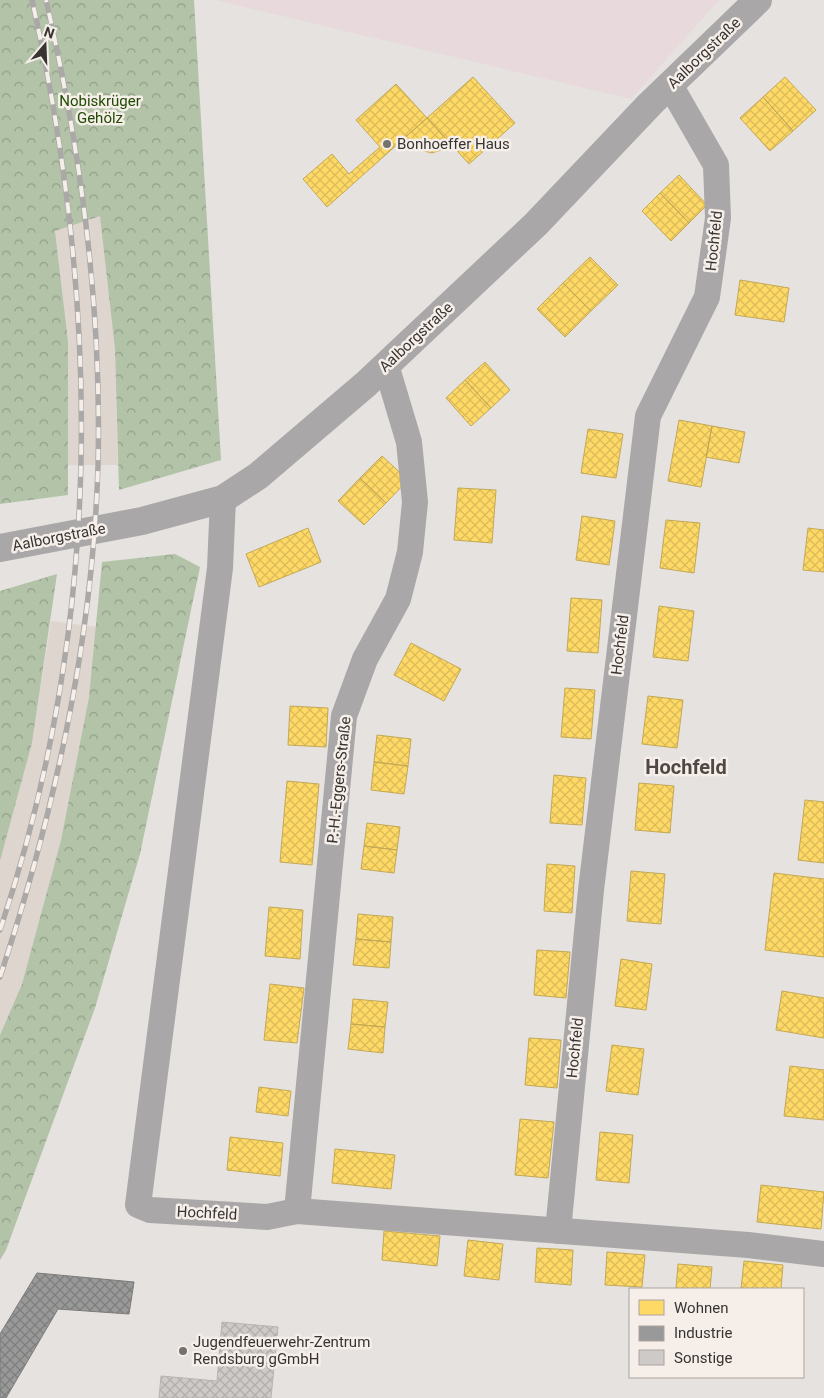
<svg xmlns="http://www.w3.org/2000/svg" width="824" height="1398" font-family="Roboto,sans-serif">
  <style>
    .commercial { fill: #e8d9dc }
    .built { fill: #dfd5cf }
    .forest { fill: url(#forest-crowns) }
    .homes { fill: url(#homes-cross-hatch); stroke: #c3a856 }
    .industry { fill: url(#industry-cross-hatch); stroke: #7c7b7a }
    .building { fill: url(#building-cross-hatch); stroke: #b7b4b2 }
    .lines { fill: none; stroke-linecap: round; stroke-linejoin: round }
    .minor { stroke: #aaa7a8; stroke-width: 26 }
    .tertiary { stroke: #aaa7a8; stroke-width: 28 }
    .rail-casing { stroke: #aaa9a8; stroke-width: 5.5 }
    .rail { stroke: #f6eee9; stroke-width: 4; stroke-dasharray: 11; stroke-linecap: butt }
    .poi-dot { fill: #74716f; stroke: #f6eee9; stroke-width: 2 }
    .labels { text-anchor: middle; dominant-baseline: central; stroke-width: 5; stroke-linejoin: round; paint-order: stroke }
    .street-label { font-size: 15px; fill: #373432; stroke: #f6eee9 }
    .park-label { font-size: 15px; fill: #1f4b04; stroke: #f6eee9 }
    .poi-label { font-size: 15px; fill: #373432; stroke: #f6eee9; text-anchor: start }
    .district-label { font-size: 20px; font-weight: bold; fill: #4f4844; stroke: #f6eee9 }
  </style>
  <defs>
    <pattern id="forest-crowns" width="20" height="18" patternUnits="userSpaceOnUse" patternTransform="scale(1.25)"><rect width="20" height="18" fill="#b2c3a8"/><path d="M2 6a3 3 0 1 1 6 0M12 15a3 3 0 1 1 6 0" fill="none" stroke="#929f89"/></pattern>
    <pattern id="homes-cross-hatch" width="8" height="8" patternUnits="userSpaceOnUse" patternTransform="scale(1.25)"><rect width="8" height="8" fill="#ffd966"/><path d="M0 0l8 8M0 8l8-8" fill="none" stroke="#dbbb59"/></pattern>
    <pattern id="industry-cross-hatch" width="8" height="8" patternUnits="userSpaceOnUse" patternTransform="scale(1.25)"><rect width="8" height="8" fill="#999"/><path d="M0 0l8 8M0 8l8-8" fill="none" stroke="#7e7e7d"/></pattern>
    <pattern id="building-cross-hatch" width="8" height="8" patternUnits="userSpaceOnUse" patternTransform="scale(1.25)"><rect width="8" height="8" fill="#cdcac8"/><path d="M0 0l8 8M0 8l8-8" fill="none" stroke="#b1aeac"/></pattern>
  </defs>
  <rect width="100%" height="100%" fill="#e5e2df"/>
  <path class="commercial" d="M215,0H719L631,99Z"/>
  <path class="built" d="M95,152L115,349L118,465H68V341L55,230Z
    M51,621L97,627L89,697L61,840L22,984L0,1035V861L32,743Z"/>
  <path class="forest" d="M0,0H194L221,460L119,490L115,349L100,216L55,231L68,341V495L0,504Z
    M175,554L200,567L140,854L95,1008L6,1250L0,1260V1035L22,984L61,840L89,697L102,562Z
    M57,574L32,743L0,861V591Z"/>
  <path class="homes" d="M473,77L515,123L469,164L427,118Z
    M785,77L816,110L793,131L763,97Z
    M396,84L427,118L327,207L303,179L332,154L349,174L380,147L356,120Z
    M763,97L793,131L770,151L740,118Z
    M427,118L452,146L432,153L405,146L401,141Z
    M679,175L707,205L689,223L660,193Z
    M660,193L689,223L671,241L642,211Z
    M590,257L618,285L591,311L563,283Z
    M740,280L789,288L784,322L735,315Z
    M563,283L591,311L565,337L537,309Z
    M485,362L510,390L491,408L465,380Z
    M465,380L491,408L471,426L446,398Z
    M679,420L712,426L701,487L668,481Z
    M712,426L745,432L739,463L706,457Z
    M588,429L623,434L616,478L581,473Z
    M382,456L408,480L386,503L360,478Z
    M360,478L386,503L364,525L338,501Z
    M458,488L496,490L492,543L454,540Z
    M582,516L615,521L609,565L576,560Z
    M666,520L700,523L694,573L660,568Z
    M308,528L321,562L259,587L246,554Z
    M808,528L824,530V572L803,570Z
    M571,598L602,600L598,653L567,651Z
    M659,606L694,611L688,661L653,657Z
    M411,643L461,669L444,701L394,675Z
    M565,688L595,690L591,739L561,737Z
    M648,696L683,700L677,748L642,744Z
    M290,706L328,708L326,747L288,745Z
    M377,735L411,739L408,766L374,762Z
    M374,762L408,766L404,794L371,790Z
    M554,775L586,778L582,825L550,823Z
    M287,781L319,784L312,865L280,862Z
    M639,783L674,786L670,833L635,830Z
    M805,800L824,802V863L798,860Z
    M367,823L400,827L397,850L364,846Z
    M364,846L397,850L394,873L361,869Z
    M547,864L575,866L572,913L544,911Z
    M631,871L665,874L661,924L627,921Z
    M774,873L824,879V957L765,950Z
    M269,907L303,910L300,959L265,956Z
    M358,914L393,917L391,942L356,939Z
    M356,939L391,942L389,968L353,965Z
    M537,950L570,952L566,998L534,995Z
    M621,959L652,964L646,1010L615,1006Z
    M270,984L304,988L297,1043L264,1040Z
    M782,991L824,998V1038L776,1030Z
    M353,999L388,1002L385,1027L351,1024Z
    M351,1024L385,1027L383,1053L348,1049Z
    M529,1038L561,1040L557,1088L525,1085Z
    M612,1045L644,1049L638,1095L606,1091Z
    M790,1066L824,1070V1120L784,1116Z
    M259,1087L291,1091L288,1116L256,1112Z
    M520,1119L554,1122L548,1178L515,1175Z
    M600,1132L633,1135L629,1183L596,1180Z
    M230,1137L283,1143L280,1176L227,1170Z
    M335,1149L395,1155L391,1189L332,1183Z
    M761,1185L824,1192L821,1229L757,1222Z
    M384,1231L440,1236L437,1266L382,1260Z
    M468,1240L503,1244L499,1280L464,1276Z
    M537,1248L573,1250L571,1285L535,1282Z
    M607,1252L645,1255L642,1287L605,1285Z
    M744,1261L783,1265L781,1289H741Z
    M678,1264L712,1267L710,1289H676Z"/>
  <path class="industry" d="M37,1273L134,1282L129,1314L58,1309L6,1398H0V1334Z"/>
  <path class="building" d="M222,1322L278,1327L271,1398H159L161,1376L217,1381Z"/>
  <g class="lines">
    <path class="minor" d="M223,499L220,568L138,1205L150,1210L267,1217L297,1211L748,1245L824,1254
      M297,1211L344,716L365,659L398,599L410,552L415,502L409,442L386,365
      M558,1231L591,890L648,416L707,297L718,218L716,165L670,85"/>
    <path class="tertiary" d="M0,548L142,521L223,499L258,476L366,384L536,224L650,104L758,0"/>
    <defs>
      <path id="rail" d="M0,930C103,623 102,313 32,0
        M0,977C55,811 93,640 98,465C102,309 81,151 46,0"/>
    </defs>
    <use href="#rail" class="rail-casing"/>
    <use href="#rail" class="rail"/>
  </g>
  <g class="poi-dot">
    <circle cx="387" cy="144" r="5"/>
    <circle cx="183" cy="1351" r="5"/>
  </g>
  <g class="labels">
    <g class="street-label">
      <text transform="translate(704 53) rotate(-44)">Aalborgstraße</text>
      <text transform="translate(714 241) rotate(-84)">Hochfeld</text>
      <text transform="translate(416 337) rotate(-43)">Aalborgstraße</text>
      <text transform="translate(59 537) rotate(-11)">Aalborgstraße</text>
      <text transform="translate(620 645) rotate(-83)">Hochfeld</text>
      <text transform="translate(339 780) rotate(-84)">P.-H.-Eggers-Straße</text>
      <text transform="translate(575 1048) rotate(-84)">Hochfeld</text>
      <text transform="translate(207 1213) rotate(3)">Hochfeld</text>
    </g>
    <g class="park-label">
      <text x="100" y="101">Nobiskrüger<tspan x="100" dy="17">Gehölz</tspan></text>
    </g>
    <g class="poi-label">
      <text x="397" y="144">Bonhoeffer Haus</text>
      <text x="193" y="1342">Jugendfeuerwehr-Zentrum<tspan x="193" dy="17">Rendsburg gGmbH</tspan></text>
    </g>
    <g class="district-label">
      <text x="686" y="767">Hochfeld</text>
    </g>
  </g>
  <rect x="629" y="1288" width="175" height="90" fill="#f6eee9" stroke="#aaa4a0"/>
  <rect x="639" y="1300" width="25" height="15" fill="#ffd966" stroke="#aaa4a0"/>
  <text x="674" y="1313" font-size="15" fill="#373432">Wohnen</text>
  <rect x="639" y="1326" width="25" height="15" fill="#999999" stroke="#aaa4a0"/>
  <text x="674" y="1338" font-size="15" fill="#373432">Industrie</text>
  <rect x="639" y="1350" width="25" height="15" fill="#cdcac8" stroke="#aaa4a0"/>
  <text x="674" y="1363" font-size="15" fill="#373432">Sonstige</text>
  <g transform="translate(45 45) rotate(19)" stroke="#f6eee9" stroke-width="4" paint-order="stroke">
  <path d="M0-4L9 19L0 12L-9 19Z" fill="#373432"/>
  <text y="-8" font-size="14" font-weight="bold" text-anchor="middle" fill="#373432">N</text>
  </g>
</svg>
